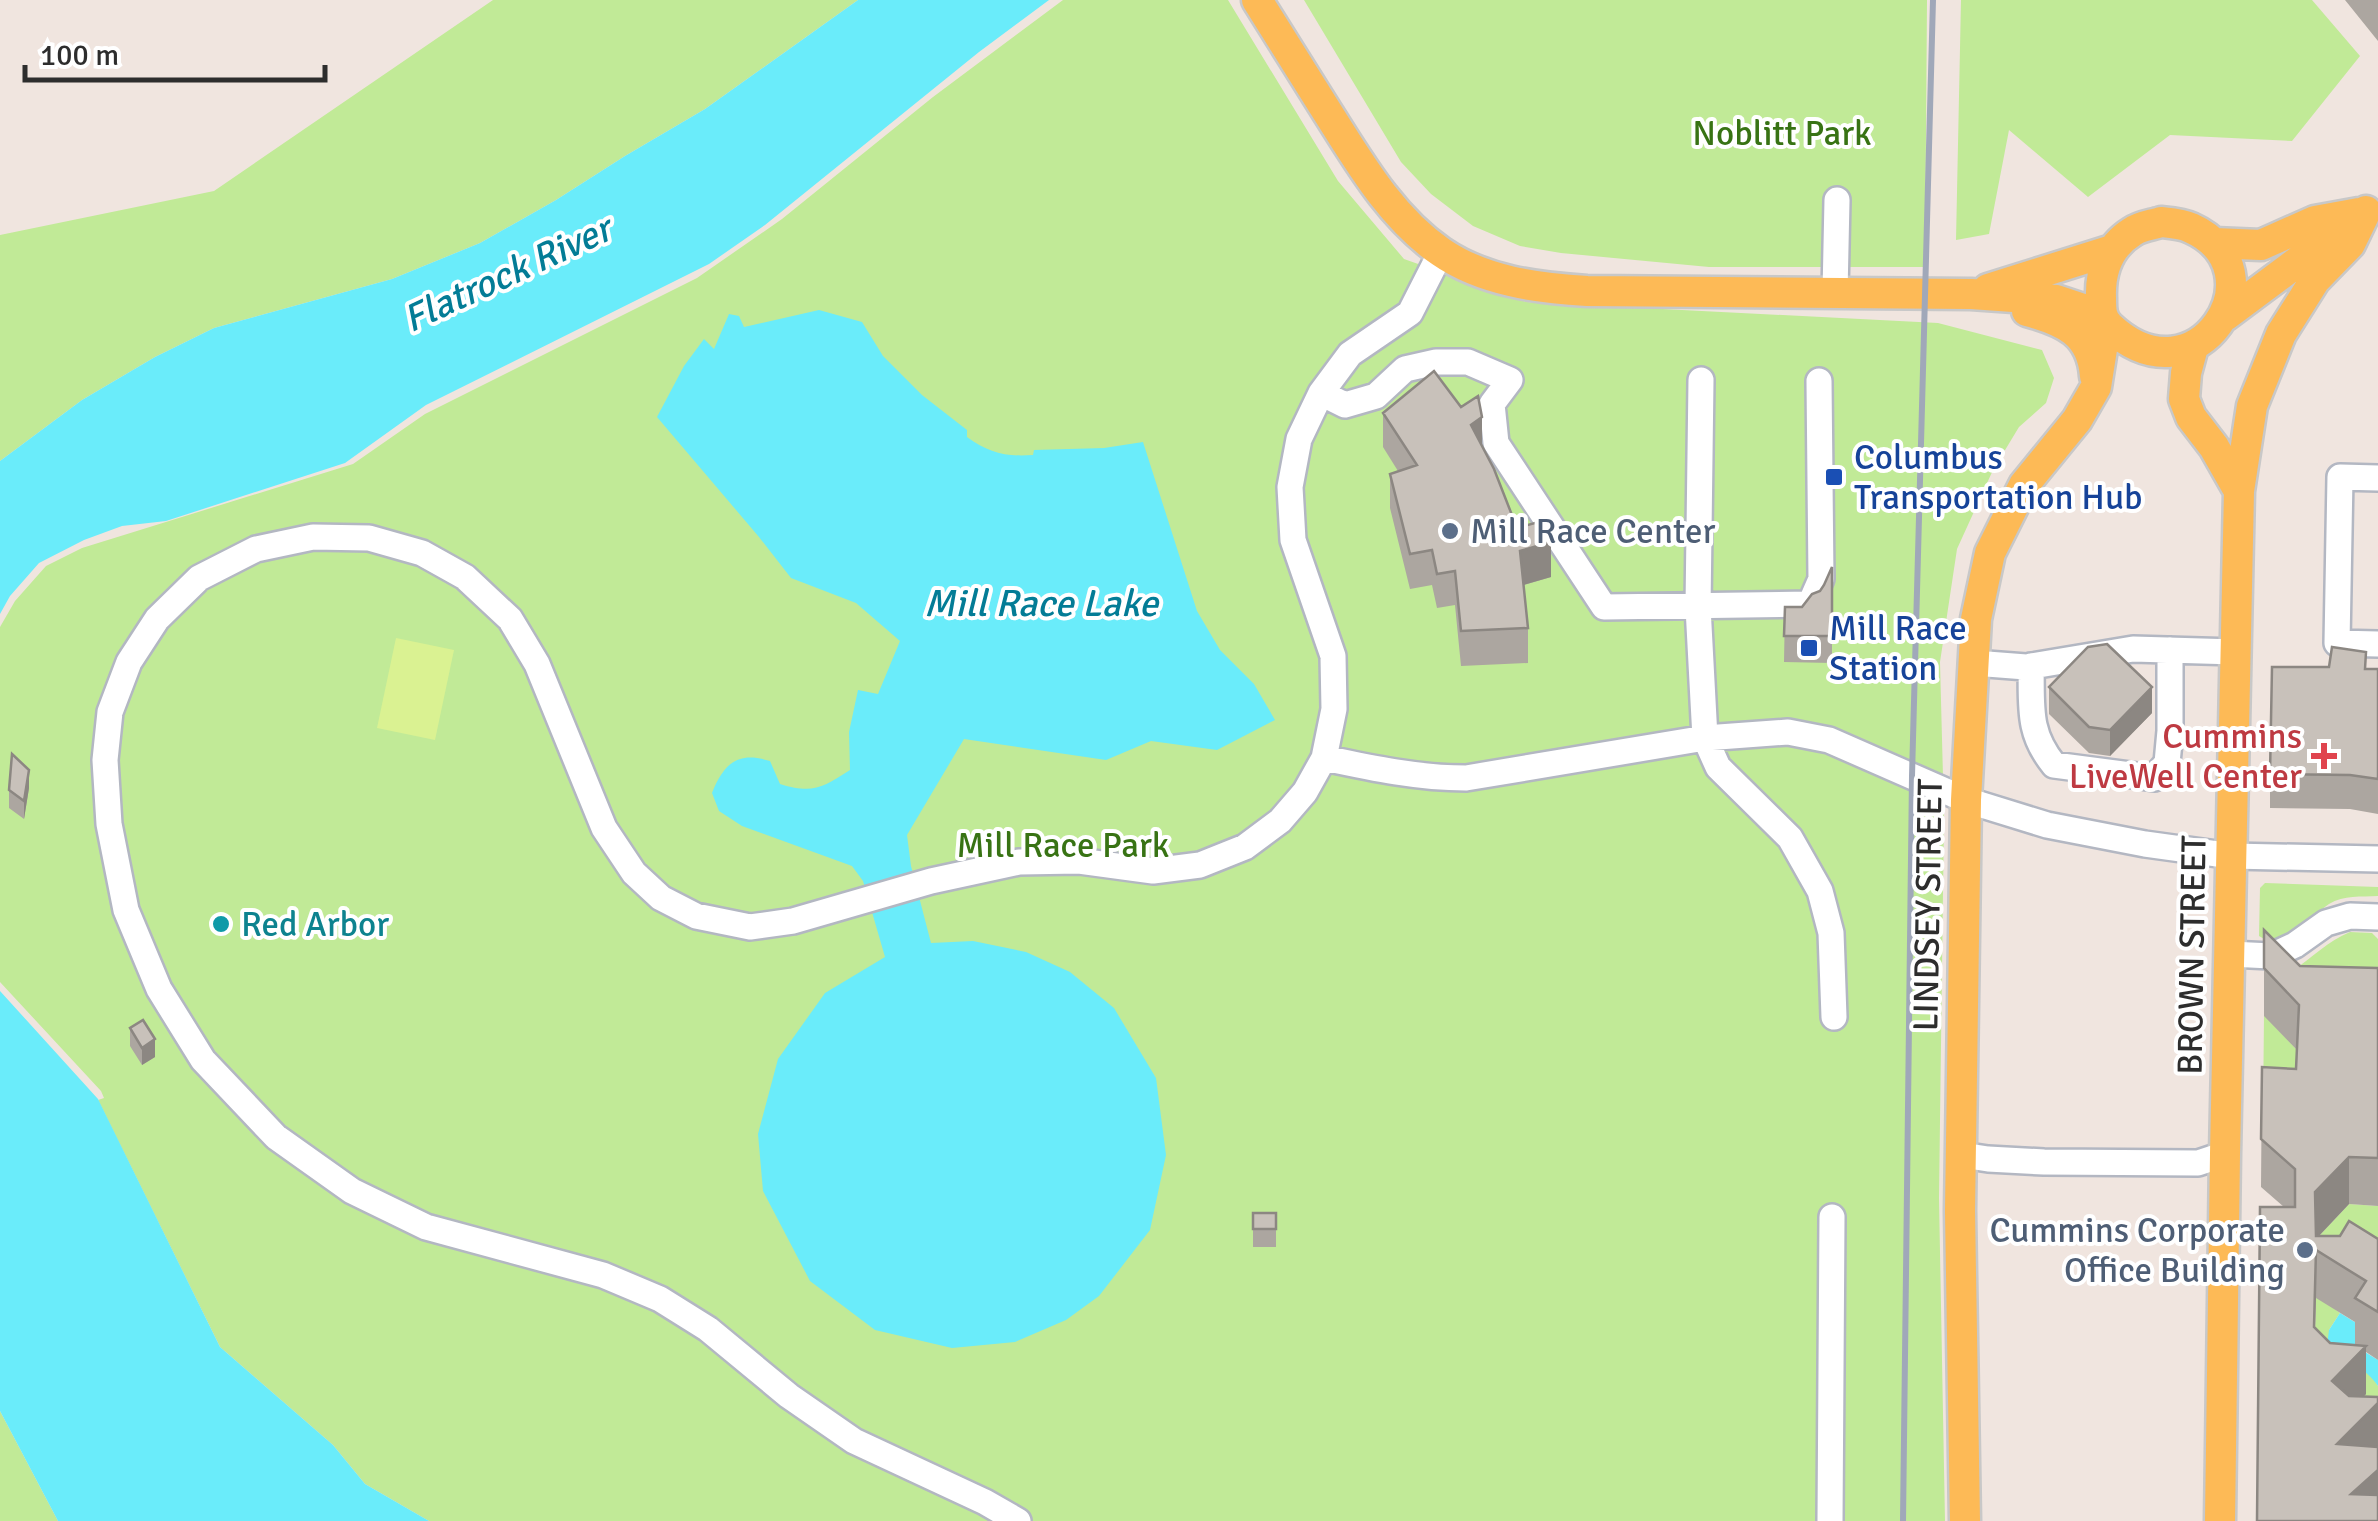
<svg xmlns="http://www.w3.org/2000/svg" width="2378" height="1521" font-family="Signika,sans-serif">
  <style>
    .green { fill: #c1ea97 }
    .pitch { fill: #daf292 }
    .water { fill: #6aecfa }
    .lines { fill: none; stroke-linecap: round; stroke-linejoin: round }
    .minor-casing { stroke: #b3b7c2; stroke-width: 30 }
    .major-casing { stroke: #c8c8c8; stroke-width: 35 }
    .minor { stroke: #fff; stroke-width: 25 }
    .major { stroke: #fdba56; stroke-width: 30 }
    .rail { stroke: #a0a8b9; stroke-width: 6 }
    .wall { fill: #aca6a0; fill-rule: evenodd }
    .shaded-wall { fill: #8c8782 }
    .building { fill: #c8c1ba; stroke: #8c8782; stroke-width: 2.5 }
    .transit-dot { fill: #1a4fb4; stroke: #fff; stroke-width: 4 }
    .service-dot { fill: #5c6f8a; stroke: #fff; stroke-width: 4 }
    .health-dot { fill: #e0444e; stroke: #fff; stroke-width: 4 }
    .culture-dot { fill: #0f9aa8; stroke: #fff; stroke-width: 4 }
    .labels { text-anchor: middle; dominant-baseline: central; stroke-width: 8; stroke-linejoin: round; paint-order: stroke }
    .park-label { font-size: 35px; fill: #387314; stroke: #fff }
    .transit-label { font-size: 35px; fill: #164399; stroke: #fff; text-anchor: start }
    .service-label { font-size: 35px; fill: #4e5e75; stroke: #fff; text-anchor: start }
    .health-label { font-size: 35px; fill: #be3a42; stroke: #fff; text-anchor: end }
    .street-label { font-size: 35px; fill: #2d2d2d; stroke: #fff }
    .culture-label { font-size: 35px; fill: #0d838f; stroke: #fff; text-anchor: start }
    .water-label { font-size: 38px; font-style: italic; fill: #037c96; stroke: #fff }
  </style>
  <rect width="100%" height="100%" fill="#f0e5df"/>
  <path class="green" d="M493,0H858L705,109L625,156L556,200L480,243L392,279L214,328L155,357L82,400L0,461V235L214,191Z
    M1063,0H1228L1338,181L1404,259L1526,302L1938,323L2042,350L2054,378L2046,403L2019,427L1993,470L1957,549L1940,662L1944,815L1939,1198L1945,1521H429L365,1484L333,1445L220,1347L98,1100L104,1098L101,1091L0,982V627L15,601L46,566L82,548L353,464L425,414L697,278L782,219L933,97Z
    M1304,0H1927L1925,267H1709L1561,253L1520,246L1473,226L1431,194L1401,162Z
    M1961,0H2312L2360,56L2292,141L2170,135L2088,197L2009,130L1989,234L1956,240Z
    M2265,883L2378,887V896C2361,897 2344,895 2329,904C2309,917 2284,953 2259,936L2260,888Z
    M2350,932L2372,933L2378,939V998L2292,971C2312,958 2328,941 2350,932Z
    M2264,1015L2299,1052L2296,1116L2263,1115Z
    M2349,1204L2378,1206V1250L2315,1240Z
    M2316,1294L2340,1313L2329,1330L2356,1367L2371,1374L2378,1386V1445L2314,1375Z
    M0,1411L58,1521H0Z"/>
  <path class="pitch" d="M396,638L454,650L435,740L377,728Z"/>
  <path class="water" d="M858,0H1049L979,52L765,225L709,264L426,405L345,463L166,521L122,526L84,540L39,563L10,596L0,614V461L82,400L155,357L214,328L392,279L480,243L556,200L625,156L705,109Z
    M819,310L862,322L883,356L922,395L967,430V437C989,453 1006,457 1033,455L1034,450L1104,448L1143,442L1197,611L1220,650L1254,684L1275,720L1217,750L1151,741L1106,760L964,739L907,835L911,866L931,943L973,941L1026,952L1070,972L1114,1008L1156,1078L1166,1155L1150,1230L1099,1296L1066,1320L1015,1342L952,1348L875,1330L810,1281L763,1191L758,1134L778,1059L825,993L885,957L863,881L852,866L742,826L719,811L712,793C724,763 738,751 770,761L780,784C813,794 822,788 850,770L849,732L858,690L878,694L900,641L856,603L791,578L759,537L657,417L684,366L704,339L714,349L729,314L739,316L744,327Z
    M0,991L98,1099L220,1347L333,1445L365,1484L429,1521H58L0,1411Z
    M2340,1313L2366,1329L2355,1346L2378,1360V1386C2368,1370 2343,1357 2327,1345L2329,1330Z"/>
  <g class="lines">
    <defs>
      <path id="minor" d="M1835,293L1837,200
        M1701,380L1698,607L1705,738L1718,767L1790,838L1820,891L1831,933L1834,1017
        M1321,393L1345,405L1376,396L1405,369L1436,362H1468L1510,380L1492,404L1496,443L1604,607L1810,604L1821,579L1819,381
        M2378,478L2340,477L2337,643L2378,644
        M1974,663L2026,667L2133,649L2236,652
        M2031,666C2032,706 2027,732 2054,765L2154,778L2167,763L2170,731V650
        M1324,758C1371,768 1417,778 1466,778L1705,738L1788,732L1829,740L1966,800L2047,825L2145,844L2232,856L2378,859
        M2230,954L2271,956L2295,945L2326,923L2350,916L2378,917
        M1962,1155L1988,1159L2044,1162L2198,1163L2225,1154
        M1018,1521L985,1502L854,1441L789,1396L708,1329L660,1299L603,1275L426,1227L352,1191L276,1137L203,1060L159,989L126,910L109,824L105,760L110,712L129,662L157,619L199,578L256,549L313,537L369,538L422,553L465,577L510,619L537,664L604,828L634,873L661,898L696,916L750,927L793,921L931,881L1019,862L1079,861L1153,871L1200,865L1245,847L1280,821L1305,792L1324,758L1334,709L1333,656L1293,540L1290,487L1299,439L1321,393L1350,354L1410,313L1441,252
        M1830,1521L1832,1217"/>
      <path id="major" d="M1257,0C1280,37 1303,73 1326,110C1358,160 1390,217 1441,252C1483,281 1537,288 1587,291L1971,294L2056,300L2101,315
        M2161,222C2171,223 2183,224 2191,228C2284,270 2197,408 2110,327C2101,319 2101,310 2101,298C2100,272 2108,247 2132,232C2140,226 2152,225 2161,222Z
        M2214,243L2261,245L2315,221L2359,213
        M1988,289L2112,250
        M2027,311C2064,321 2092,333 2095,376
        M2225,316L2351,222
        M2193,347L2186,373L2184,399L2191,417L2214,447L2239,491
        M1965,1521L1960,1211L1966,800L1976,619L1990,553L2024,485L2077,420L2096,387L2106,324
        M2220,1521L2225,1154L2239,491L2252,406L2281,334L2315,280L2350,244L2366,211"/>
    </defs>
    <use href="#minor" class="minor-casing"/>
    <use href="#major" class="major-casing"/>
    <use href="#minor" class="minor"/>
    <use href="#major" class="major"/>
    <path class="rail" d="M1903,1521L1912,776L1933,0"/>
  </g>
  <path class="wall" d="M2345,0H2378V41Z
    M1383,413L1482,446L1517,528L1551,577L1524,585L1528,628V663L1461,666L1455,605L1437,608L1432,585L1410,589L1390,508V474L1398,471L1383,447Z
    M1785,607L1832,636V663L1784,662Z
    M2366,669H2378V814L2350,809L2270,808V774Z
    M2049,687L2152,713L2110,756L2089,753L2049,714Z
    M29,788L24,819L9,808V790Z
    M2264,930L2300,966L2378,968V1206L2349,1204L2319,1236L2378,1239V1360L2366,1352V1394L2257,1521L2284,1207L2261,1187L2262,1067L2296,1069L2297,1050L2264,1016ZM2316,1298L2355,1322V1345L2330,1343L2315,1328Z
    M130,1028L155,1057L142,1065L130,1046Z
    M1253,1213H1276V1247H1253Z"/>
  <path class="shaded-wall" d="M1482,417V452L1471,425Z
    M1551,542V577L1520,586V551Z
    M2152,687V713L2110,756V730Z
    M29,770V788L24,819V801Z
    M155,1039V1057L142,1065V1048Z
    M2349,1157V1204L2315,1240V1192Z
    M2366,1346V1394L2332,1428V1381Z
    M2378,1403V1450L2337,1444Z
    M2378,1470V1518L2351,1494Z"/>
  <path class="building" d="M1434,371L1461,407L1478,396L1482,417L1471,425L1494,469L1517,528L1546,520L1551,542L1520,551L1528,628L1461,631L1455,571L1437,574L1432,550L1410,554L1390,474L1417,465L1383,413Z
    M1832,567V636H1784L1785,607H1802L1812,594L1820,591L1824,585Z
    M2107,644L2152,687L2110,730L2089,727L2049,687L2088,647Z
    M2332,647L2366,652L2365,669H2378V779L2350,775L2270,774L2272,667H2329Z
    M12,754L29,770L24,801L9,790Z
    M2264,930L2300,966L2378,968V1158L2349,1157L2315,1192L2316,1236H2340L2349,1221L2378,1239V1312L2355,1298L2366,1281L2316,1250L2314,1327L2330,1343L2366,1346L2332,1381L2349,1396L2378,1397V1403L2337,1444L2378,1447V1470L2351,1494L2378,1495V1521H2257L2260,1207H2295V1169L2261,1139L2262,1067L2296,1069L2299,1005L2264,968Z
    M143,1020L155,1039L142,1048L130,1028Z
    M1253,1213H1276V1229H1253Z"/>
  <g class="transit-dot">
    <rect x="1824" y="467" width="20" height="20" rx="5"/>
    <rect x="1799" y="638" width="20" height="20" rx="5"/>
  </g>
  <g class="service-dot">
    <circle cx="1450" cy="531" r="10"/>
    <circle cx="2305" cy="1250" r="10"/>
  </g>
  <path class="health-dot" d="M2319 741h10v10h10v10h-10v10h-10v-10h-10v-10h10z"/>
  <circle class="culture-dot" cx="221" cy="924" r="10"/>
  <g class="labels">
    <g class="park-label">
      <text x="1782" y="133">Noblitt Park</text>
      <text x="1063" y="845">Mill Race Park</text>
    </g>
    <g class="transit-label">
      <text x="1854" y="457">Columbus<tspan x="1854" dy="40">Transportation Hub</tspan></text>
      <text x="1829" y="628">Mill Race<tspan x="1829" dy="40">Station</tspan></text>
    </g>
    <g class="service-label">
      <text x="1470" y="531">Mill Race Center</text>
      <text x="2285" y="1230" text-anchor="end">Cummins Corporate<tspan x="2285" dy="40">Office Building</tspan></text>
    </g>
    <g class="health-label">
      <text x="2302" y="736">Cummins<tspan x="2302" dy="40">LiveWell Center</tspan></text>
    </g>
    <g class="street-label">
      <text transform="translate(1928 905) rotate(-89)">LINDSEY STREET</text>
      <text transform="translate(2192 955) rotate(-89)">BROWN STREET</text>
    </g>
    <g class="culture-label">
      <text x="241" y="924">Red Arbor</text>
    </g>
    <g class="water-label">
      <text transform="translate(507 274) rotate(-25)">Flatrock River</text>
      <text x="1041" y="603">Mill Race Lake</text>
    </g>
  </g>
  <path d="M25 65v15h300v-15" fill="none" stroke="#2d2d2d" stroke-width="5"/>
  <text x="40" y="65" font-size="30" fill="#2d2d2d" stroke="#ffffff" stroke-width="8" paint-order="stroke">100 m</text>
</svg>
